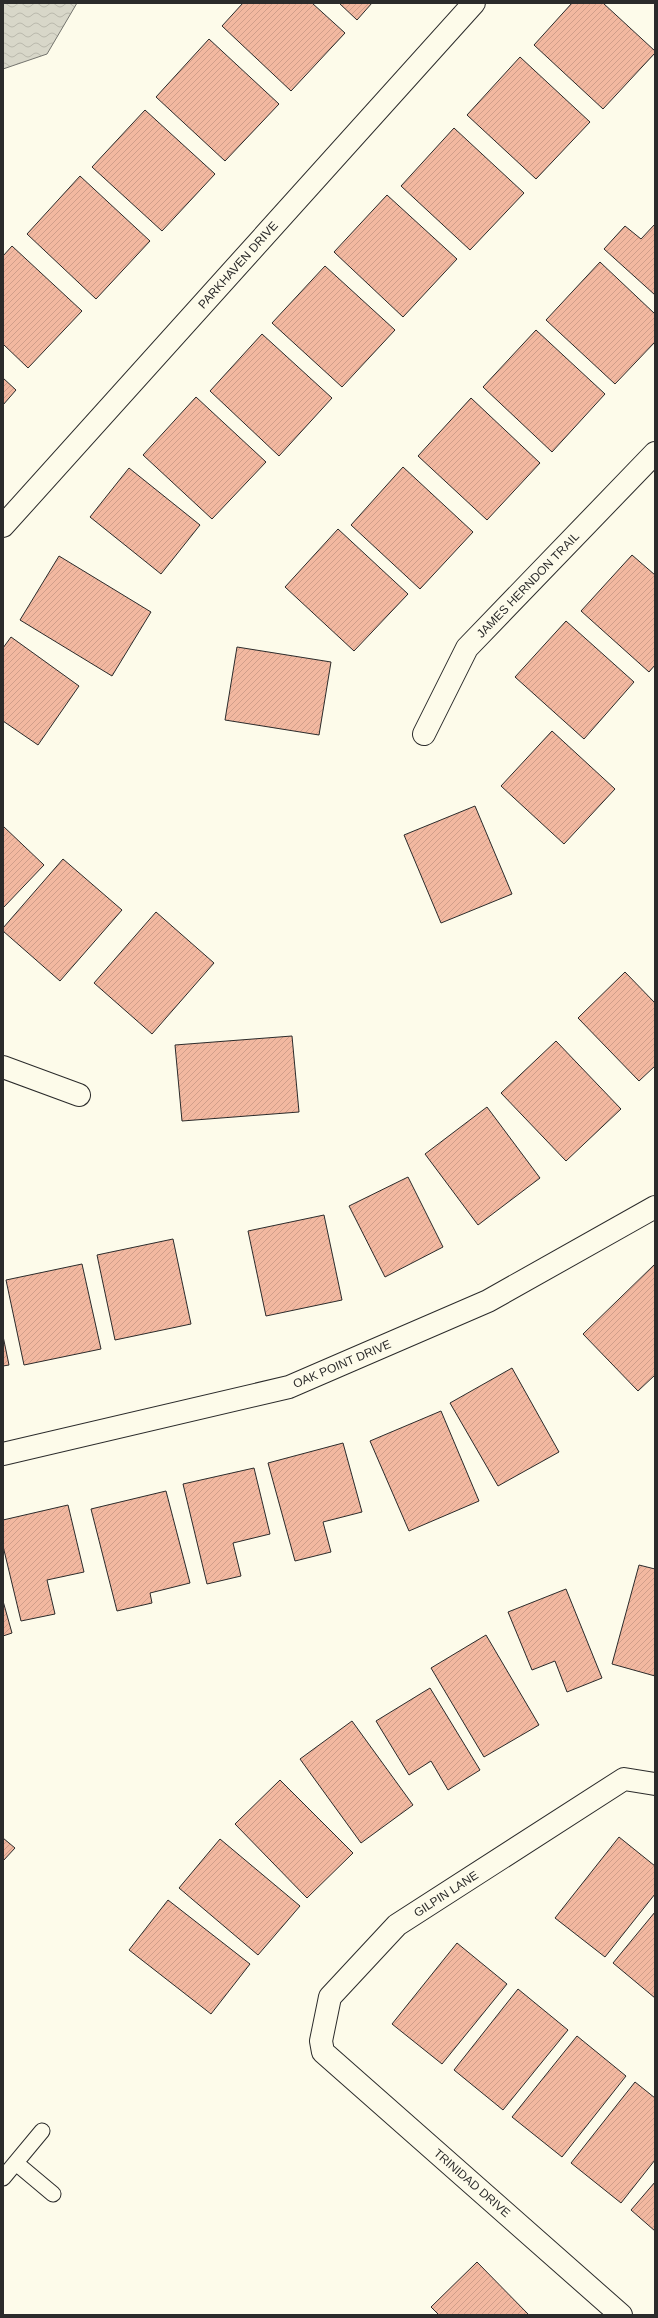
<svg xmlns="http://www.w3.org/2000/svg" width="658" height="2318" font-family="Helvetica,sans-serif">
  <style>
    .water { fill: url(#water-waves); stroke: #74746e }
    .building { fill: url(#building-hatch); stroke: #2b2b2b }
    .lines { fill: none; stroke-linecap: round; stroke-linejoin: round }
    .service-casing { stroke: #2b2b2b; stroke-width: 17 }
    .minor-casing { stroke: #2b2b2b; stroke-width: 24 }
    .service { stroke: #fdfbea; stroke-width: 15 }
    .minor { stroke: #fdfbea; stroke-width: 22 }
    .labels { text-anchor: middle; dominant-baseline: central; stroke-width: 3; stroke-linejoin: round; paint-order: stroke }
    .street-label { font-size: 12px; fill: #2b2b2b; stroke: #fdfbea }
  </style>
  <defs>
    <pattern id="water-waves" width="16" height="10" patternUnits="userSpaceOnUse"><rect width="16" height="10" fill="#d8d7c9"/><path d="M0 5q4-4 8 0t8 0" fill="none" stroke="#bab9ad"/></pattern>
    <pattern id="building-hatch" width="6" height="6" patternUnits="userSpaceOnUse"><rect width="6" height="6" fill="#f2b8a0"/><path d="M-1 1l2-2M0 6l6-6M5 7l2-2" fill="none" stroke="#d09e8a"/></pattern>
  </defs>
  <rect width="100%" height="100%" fill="#fdfbea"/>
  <path class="water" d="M3,3H77L47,54L3,69Z"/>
  <path class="building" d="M243,3H312L345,33L291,91L222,26Z
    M339,3H372L357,20Z
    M572,3H603L655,51V53L603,109L534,45Z
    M209,39L279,104L225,161L156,97Z
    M520,57L590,122L536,179L467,115Z
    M145,110L215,174L162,231L92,167Z
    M454,128L524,193L470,250L401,186Z
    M80,176L150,241L96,299L27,234Z
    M387,195L457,259L403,317L334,252Z
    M655,224V295L604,249L625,226L641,239Z
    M12,246L82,311L28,368L3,344V256Z
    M600,262L655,314V342L615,384L546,320Z
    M325,266L395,330L342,387L272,323Z
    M536,330L605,394L552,452L483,387Z
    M262,334L332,398L279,456L210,391Z
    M3,378L16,390L3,405Z
    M196,397L266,462L212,519L143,455Z
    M471,398L540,463L487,520L418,456Z
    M403,467L473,532L420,589L351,525Z
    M129,468L200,525L161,574L90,517Z
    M338,529L408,594L354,651L285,587Z
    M632,555L655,575V665L649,672L581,611Z
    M59,556L151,612L112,676L20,620Z
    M566,621L634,682L584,739L515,677Z
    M11,637L79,686L38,745L3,721V648Z
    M237,647L331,662L319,735L225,720Z
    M552,731L615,789L564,844L501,786Z
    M475,806L512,894L441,923L404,835Z
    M3,826L44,865L3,908Z
    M63,859L122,910L60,981L3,931V928Z
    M156,912L214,963L152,1034L94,983Z
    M625,972L655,1003V1066L639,1081L578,1018Z
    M292,1036L299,1112L182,1121L175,1045Z
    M556,1041L621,1109L566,1161L501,1093Z
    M487,1107L540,1178L478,1225L425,1154Z
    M408,1177L443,1247L385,1277L349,1206Z
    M324,1215L342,1300L266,1316L248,1231Z
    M173,1239L191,1324L115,1340L97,1255Z
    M82,1264L101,1349L24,1365L6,1280Z
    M655,1264V1375L638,1391L583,1334Z
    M3,1336L9,1365L3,1366Z
    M512,1368L559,1452L498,1486L450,1403Z
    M441,1411L479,1501L409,1531L370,1441Z
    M343,1443L362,1512L323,1522L331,1552L295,1561L268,1463Z
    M254,1468L270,1534L233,1543L241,1576L207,1584L183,1484Z
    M166,1491L190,1583L150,1593L152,1603L117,1611L91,1509Z
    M68,1505L84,1572L47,1580L55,1614L21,1621L3,1546V1520Z
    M639,1565L655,1569V1676L612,1664Z
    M566,1589L602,1678L567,1692L555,1661L532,1670L508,1612Z
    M3,1601L12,1633L3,1636Z
    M486,1635L539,1725L484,1757L431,1668Z
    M430,1688L480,1770L448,1790L431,1761L409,1775L376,1721Z
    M352,1721L413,1805L361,1843L300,1759Z
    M280,1780L353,1853L307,1898L235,1824Z
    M619,1837L655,1866V1894L605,1957L555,1918Z
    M3,1838L15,1848L3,1861Z
    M220,1839L300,1906L258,1955L179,1888Z
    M168,1900L250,1964L211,2014L129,1950Z
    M655,1912V1998L613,1963Z
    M457,1943L507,1984L442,2064L392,2024Z
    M518,1989L568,2030L503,2110L454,2070Z
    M577,2036L626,2076L562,2157L512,2117Z
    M635,2082L655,2098V2160L621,2203L571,2163Z
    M655,2182V2231L631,2210Z
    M477,2262L529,2315H439L431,2307Z"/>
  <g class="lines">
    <defs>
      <path id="service" d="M16,2163L53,2194
        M3,2178L42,2131"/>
      <path id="minor" d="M3,526L474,3
        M424,734L467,648L655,453
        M3,1067L79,1095
        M3,1454L289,1387L488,1301L655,1207
        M621,2315L323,2052L321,2041L330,1997L397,1925L624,1779L655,1784"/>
    </defs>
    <use href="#service" class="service-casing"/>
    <use href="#minor" class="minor-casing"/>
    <use href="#service" class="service"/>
    <use href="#minor" class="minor"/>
  </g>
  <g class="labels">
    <g class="street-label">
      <text transform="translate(238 265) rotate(-48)">PARKHAVEN DRIVE</text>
      <text transform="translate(528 585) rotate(-46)">JAMES HERNDON TRAIL</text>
      <text transform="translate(342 1364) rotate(-23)">OAK POINT DRIVE</text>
      <text transform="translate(446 1894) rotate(-33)">GILPIN LANE</text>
      <text transform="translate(472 2183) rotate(41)">TRINIDAD DRIVE</text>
    </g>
  </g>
  <rect width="658" height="2318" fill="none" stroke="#2b2b2b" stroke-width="8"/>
</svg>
